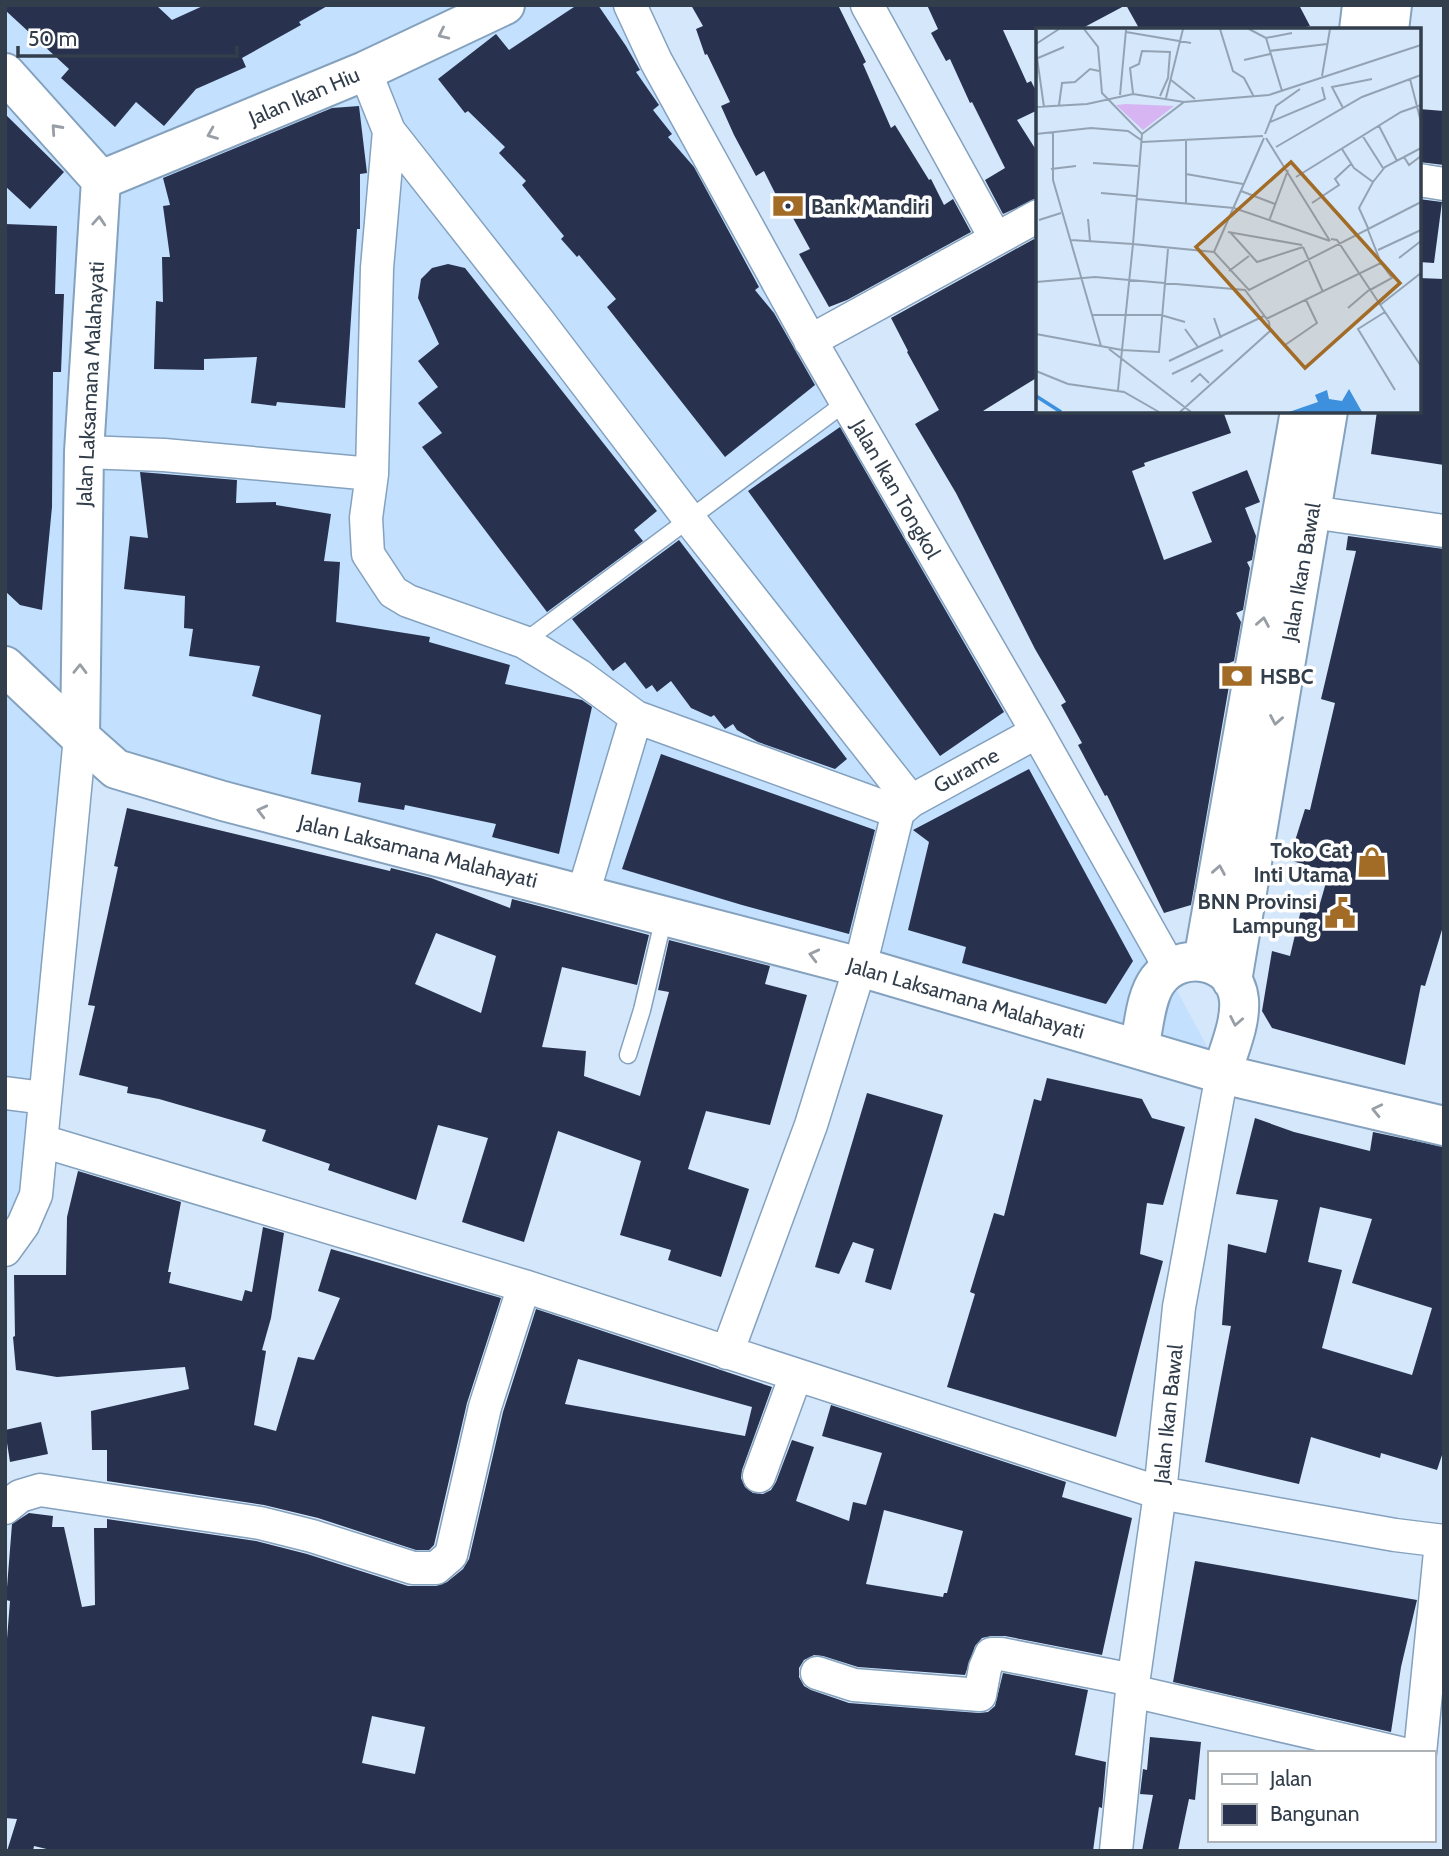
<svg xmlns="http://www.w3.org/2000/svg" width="1449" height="1856" font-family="Cabin,sans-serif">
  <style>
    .built { fill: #c3e0fe }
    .building { fill: #28324f; fill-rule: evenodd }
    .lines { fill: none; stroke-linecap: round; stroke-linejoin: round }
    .lane-casing { stroke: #84a1be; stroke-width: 19 }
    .street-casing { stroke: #84a1be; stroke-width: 35 }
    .secondary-casing { stroke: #84a1be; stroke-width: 42 }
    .primary-casing { stroke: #84a1be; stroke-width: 42 }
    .highway-casing { stroke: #84a1be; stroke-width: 42 }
    .lane { stroke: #fff; stroke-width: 16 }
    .street { stroke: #fff; stroke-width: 32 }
    .secondary { stroke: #fff; stroke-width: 38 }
    .primary { stroke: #fff; stroke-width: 38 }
    .highway { stroke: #fff; stroke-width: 38 }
    .oneway { stroke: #989ea5 }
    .labels { text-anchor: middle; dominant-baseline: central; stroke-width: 7; stroke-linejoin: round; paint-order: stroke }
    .street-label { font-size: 21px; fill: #323e4b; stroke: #fff }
    .poi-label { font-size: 21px; font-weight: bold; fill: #323e4b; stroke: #fff; text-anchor: start }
    .inset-river { fill: none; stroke: #3c90dd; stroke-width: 3.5 }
    .inset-road { fill: none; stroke: #94a3b4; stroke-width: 2 }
    .view { fill: #a26c26; fill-opacity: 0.15; stroke: #a26c26; stroke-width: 3.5 }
    .inset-edge { fill: none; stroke: #323e4b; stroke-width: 3.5 }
  </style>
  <rect width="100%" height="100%" fill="#d5e7fa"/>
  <path class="built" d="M5,5H628L1037,732L1222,1074L78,755L42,1141L5,1249Z"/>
  <path class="building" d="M5,5H156L172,20L205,5H329L299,22L301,25L242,58L246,67L196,89L164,126L136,102L115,127L61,78L69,69L5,10Z
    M577,5H598L626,46L640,70L636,72L659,105L653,110L672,134L668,137L694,167L759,287L755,290L774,313L815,385L725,457L607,307L616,299L579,255L577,257L561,239L564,236L522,185L526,181L499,153L505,147L468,111L465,113L438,79L496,34L509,50Z
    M691,5H838L866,62L863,64L891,128L895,125L929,180L931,179L944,205L953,199L971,232L847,300L829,307L799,254L810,249L788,209L784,211L764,171L756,176L734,135L721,106L730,102L707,54L705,55L696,29L703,26Z
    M927,5H1126L1079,30H1003L1027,83L1031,81L1038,95V110L1017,120L1038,153V198L1003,214L985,180L1005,168L972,102L970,103L950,59L946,61L931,33L938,29Z
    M1126,5H1299L1310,26L1291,30H1140Z
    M359,106L367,173L360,174V229H357L345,408L277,402L276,406L251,403L257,357L204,359V370L154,369L156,301L163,302L162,257H170L163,206L170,205L163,178L332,108Z
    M1419,109L1444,111V165L1419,162Z
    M5,114L64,172L30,209L5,186Z
    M1419,199L1442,202L1434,263L1419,262Z
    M5,224L57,226L55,294H64L61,372H53L52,507L42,610L20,605L5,591Z
    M1034,239L1038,245V377L983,411H1223L1231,433L1144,463L1145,466L1132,471L1164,560L1212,542L1192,492L1247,470L1260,502L1245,508L1256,536L1252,560L1247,562L1250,568L1243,610L1236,613L1241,622L1234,661L1224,665L1229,686L1191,905L1164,913L1107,795L1105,796L1078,745L1082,743L1061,705L1066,702L1035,649L956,493L915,424L939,410L907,352L908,351L891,318Z
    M448,264L465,268L657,511L634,530L643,541L547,612L422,447L442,433L418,403L438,387L418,361L439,344L418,298L421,279L432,268Z
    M1419,278L1444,279V465L1371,454L1377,411H1419Z
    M840,427L1004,712L940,756L748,491Z
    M140,472L237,480L236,503L276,502V505L331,514L324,561L340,562L336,622L430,637L429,642L510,665L505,684L582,700L592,707L559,854L492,837L496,824L405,805L404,810L358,802L361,783L311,774L321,715L252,696L260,666L189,656L193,629L184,628L185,596L124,589L130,536L148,538Z
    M1348,536L1444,549V923L1425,986L1421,985L1405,1065L1272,1028L1262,1011L1272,951L1290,956L1301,910L1317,914L1329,872L1289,860L1305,809L1310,810L1335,703L1321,699L1356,551L1346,550Z
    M679,540L847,759L835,769L758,742L737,730L733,724L725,729L714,715L711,717L691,708L671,681L657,692L652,685L646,689L625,662L613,671L572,619Z
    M661,754L875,830L849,934L742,905L622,869Z
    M1029,769L1133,961L1106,1004L962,963L966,947L908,930L929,842L913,830Z
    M127,808L390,871L391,868L431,878L510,908L512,899L649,935L637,985L562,967L542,1047L586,1051L584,1076L640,1096L669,992L658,990L669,940L770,966L765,984L807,995L770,1125L706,1111L688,1169L749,1189L721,1277L668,1260L671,1250L620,1235L641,1161L558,1131L524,1242L462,1222L488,1138L438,1125L416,1200L328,1170L330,1164L262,1141L266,1130L159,1099L127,1093L128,1087L79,1075L95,1006L88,1005L118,867L114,866ZM436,933L496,956L481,1013L415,984Z
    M1047,1078L1142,1099L1152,1118L1185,1127L1163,1205L1147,1203L1140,1254L1163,1261L1116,1437L947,1387L975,1294L970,1292L994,1213L1004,1216L1034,1099L1041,1101Z
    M867,1093L943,1115L891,1290L865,1282L874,1249L853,1242L839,1274L815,1267Z
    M1255,1118L1294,1132L1370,1151L1373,1132L1444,1147V1449L1437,1470L1381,1453L1380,1458L1311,1437L1299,1484L1205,1462L1231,1326L1222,1325L1228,1244L1266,1253L1278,1200L1236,1194ZM1320,1207L1372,1219L1352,1283L1432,1308L1412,1375L1322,1348L1342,1270L1308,1262Z
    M78,1171L181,1202L168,1272H171L169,1283L242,1301L245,1290L252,1292L263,1227L284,1233L271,1318L262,1350L266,1351L254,1425L276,1431L298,1357L314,1360L340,1298L318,1291L331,1249L501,1298L467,1403L434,1545L429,1550H416L318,1518L264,1505L107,1481V1450H92L91,1411L189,1389L185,1367L57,1377L16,1370L13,1337L15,1336L14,1275H66L67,1217Z
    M536,1309L772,1387L742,1470L741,1478L745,1487L753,1493L763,1494L771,1490L776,1482L792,1440L814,1447L796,1501L849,1521L853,1502L866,1505L882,1453L822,1436L831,1405L1066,1482L1062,1497L1132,1518L1102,1655L1005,1636H991L982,1638L975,1646L965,1675L858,1667L823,1656L814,1655L804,1660L799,1668V1677L804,1686L811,1690L849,1703L979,1713L988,1712L995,1706L1003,1673L1088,1690L1075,1755L1106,1762L1102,1808L1099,1807L1093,1851H55L34,1846L33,1851H7L17,1819L5,1818V1664L10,1601L6,1600L12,1524L29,1513L53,1516L52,1527H64L82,1607L95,1605L94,1528H107V1519L256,1541L307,1554L408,1586H436L447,1582L463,1569L469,1559L503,1412ZM578,1359L752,1407L745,1436L565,1404ZM884,1510L963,1531L947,1593H944L943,1597L866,1584ZM372,1716L425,1727L415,1774L362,1763Z
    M41,1422L48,1454L10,1462L5,1430Z
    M1195,1561L1417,1600L1401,1667L1391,1732L1173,1682Z
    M1150,1737L1201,1742L1195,1800L1189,1799L1178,1851H1142L1153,1795L1140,1794L1143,1769L1147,1770Z"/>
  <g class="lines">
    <defs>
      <path id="lane" d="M524,642L845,403
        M628,1055L642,1010L664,917"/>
      <path id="street" d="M630,5L656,61L805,331L1037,732L1170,968
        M867,5L996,239
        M365,71L389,131L540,323L690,520L911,801
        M389,131L377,268L372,474L366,518L368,554L393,592L408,601L524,642L580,676L636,717L898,812
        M1419,180L1444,184
        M810,341L1038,216
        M84,452L164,455L372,474
        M1311,512L1444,531
        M898,812L911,801L1037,732
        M583,894L636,717
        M5,1093L44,1098
        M42,1141L524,1286L1160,1493L1395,1535L1444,1541
        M5,1250L23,1225L36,1195L80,737
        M727,1353L811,1125L860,967L898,812
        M759,1476L796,1375
        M5,1508L20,1496L40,1490L260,1523L312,1536L413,1568H436L451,1555L485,1407L524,1286
        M817,1673L854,1685L980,1695L985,1668L991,1654H1001L1133,1680
        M1132,1691L1400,1753
        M1420,1753L1441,1542
        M1116,1851L1132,1691L1160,1493L1179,1307L1222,1074"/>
      <path id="secondary" d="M1359,30L1362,5
        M1389,30L1392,5
        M5,666L80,737
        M1203,961L1300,411
        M1232,981L1328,411
        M1139,1048C1144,1028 1145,997 1158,980C1181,949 1235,958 1239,1000C1241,1024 1228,1051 1222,1074"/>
      <path id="primary" d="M101,180L365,71L505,5"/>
      <path id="highway" d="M5,73L101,180L84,452L80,737L116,769L223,801L860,967L1222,1074L1444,1126"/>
    </defs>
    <use href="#lane" class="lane-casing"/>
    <use href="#street" class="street-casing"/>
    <use href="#secondary" class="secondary-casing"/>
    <use href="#primary" class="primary-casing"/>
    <use href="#highway" class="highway-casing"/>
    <use href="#lane" class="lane"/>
    <use href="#street" class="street"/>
    <use href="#secondary" class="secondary"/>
    <use href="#primary" class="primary"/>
    <use href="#highway" class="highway"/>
  </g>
  <defs><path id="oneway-chevron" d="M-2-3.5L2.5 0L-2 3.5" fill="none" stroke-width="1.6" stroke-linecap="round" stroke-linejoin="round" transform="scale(1.75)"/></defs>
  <g class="oneway">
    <use href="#oneway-chevron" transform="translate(443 34) rotate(155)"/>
    <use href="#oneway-chevron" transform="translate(56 129) rotate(-132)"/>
    <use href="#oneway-chevron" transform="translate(212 134) rotate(158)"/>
    <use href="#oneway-chevron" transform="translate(99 221) rotate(-86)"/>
    <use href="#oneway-chevron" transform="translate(1263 622) rotate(-80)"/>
    <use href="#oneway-chevron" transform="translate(80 669) rotate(-89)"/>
    <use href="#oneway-chevron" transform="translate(1276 720) rotate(100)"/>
    <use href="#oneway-chevron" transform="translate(262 811) rotate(-166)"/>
    <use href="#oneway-chevron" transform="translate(1219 870) rotate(-80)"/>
    <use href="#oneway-chevron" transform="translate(814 955) rotate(-166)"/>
    <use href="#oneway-chevron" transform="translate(1236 1021) rotate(101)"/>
    <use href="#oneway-chevron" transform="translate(1377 1110) rotate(-167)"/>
  </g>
  <defs>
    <symbol id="bank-bare" viewBox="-9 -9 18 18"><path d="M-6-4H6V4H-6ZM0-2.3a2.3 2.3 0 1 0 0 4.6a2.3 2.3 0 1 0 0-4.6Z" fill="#a26c26" stroke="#fff" stroke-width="2.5" paint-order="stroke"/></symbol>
    <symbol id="shop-bare" viewBox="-9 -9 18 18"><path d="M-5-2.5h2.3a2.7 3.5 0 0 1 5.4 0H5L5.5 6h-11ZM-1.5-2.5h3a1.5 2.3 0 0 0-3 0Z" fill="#a26c26" stroke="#fff" stroke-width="2.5" paint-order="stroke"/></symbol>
    <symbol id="civic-bare" viewBox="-9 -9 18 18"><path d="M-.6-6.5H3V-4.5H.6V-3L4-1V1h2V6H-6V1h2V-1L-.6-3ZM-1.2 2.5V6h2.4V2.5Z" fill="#a26c26" stroke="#fff" stroke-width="2.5" paint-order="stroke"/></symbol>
  </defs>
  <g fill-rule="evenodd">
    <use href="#bank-bare" x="766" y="184" width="44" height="44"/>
    <use href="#bank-bare" x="1215" y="654" width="44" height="44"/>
    <use href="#shop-bare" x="1350" y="840" width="44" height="44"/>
    <use href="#civic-bare" x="1318" y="891" width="44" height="44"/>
  </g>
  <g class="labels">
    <g class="street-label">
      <text transform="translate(304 96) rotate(-23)">Jalan Ikan Hiu</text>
      <text transform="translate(90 384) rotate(-87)">Jalan Laksamana Malahayati</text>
      <text transform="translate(896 489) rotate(60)">Jalan Ikan Tongkol</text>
      <text transform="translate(1301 572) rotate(-80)">Jalan Ikan Bawal</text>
      <text transform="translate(966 770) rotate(-29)">Gurame</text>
      <text transform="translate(418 851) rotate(14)">Jalan Laksamana Malahayati</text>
      <text transform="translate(966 998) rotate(16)">Jalan Laksamana Malahayati</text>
      <text transform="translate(1168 1414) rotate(-84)">Jalan Ikan Bawal</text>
    </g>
    <g class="poi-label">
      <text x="811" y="206">Bank Mandiri</text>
      <text x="1260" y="676">HSBC</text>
      <text x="1349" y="850" text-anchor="end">Toko Cat<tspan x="1349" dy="24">Inti Utama</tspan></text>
      <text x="1317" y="901" text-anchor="end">BNN Provinsi<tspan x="1317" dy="24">Lampung</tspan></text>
    </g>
  </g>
  <g transform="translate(1036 28)">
    <rect width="385" height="385" fill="#d5e7fa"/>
    <path d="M90,76L138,78L107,102L80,77Z" fill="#d6b5f2"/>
    <path d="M313,361L326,384H253L282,374L279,367L291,362L293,371L306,373Z" fill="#3c90dd"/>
    <path class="inset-river" d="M0,368L25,384"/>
    <path class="inset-road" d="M48,1L62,19L66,65L106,106L97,216L178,224L213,262L385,174M184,1L197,43L208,50L218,69M213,1L230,10L246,63M90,4L155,15M230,10L256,5M0,16L23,1M0,23L8,79M233,23L291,16M2,30L28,19M208,32L234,26M286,48L294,1M374,51L385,94M135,52L159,71M97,65L94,40L103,36L106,23L134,24L132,50L124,68M84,67L90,2M130,70L147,1M23,77L26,55L39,54L54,41L63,43M0,79L51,76L97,66L148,74M307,80L296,59L336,51M234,94L289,71L286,59M343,98L361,133M17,105V152L65,318M0,106L55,100L92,103L105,112M106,106L148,74L233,67L385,17M229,106L240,78L264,61M326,107L347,140M230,110L294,213M106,114L227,108M240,119L326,69L385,47M306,121L318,140L337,154M368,129L373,137L385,128M57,135L102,138M15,141L40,138M150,146L207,156M260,149L365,84L385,77M205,163L239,176M65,165L100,168M101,171L198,180L294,213M150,175V113M276,175L303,157L299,151L315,136M52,191L54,213M3,192L25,185M233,193L252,142M332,200L323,180L337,154L349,139L385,120M192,204L266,217M194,204L221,234L267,219M295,211L301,212L385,338M35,212L97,216M267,219L287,264M342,222L385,202M178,224L228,110M363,230L385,213M193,243L213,228M0,254L59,249L209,262L233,294L234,303L144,384M334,262L356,250L345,235M344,277L385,245M312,280L333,262M349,284L322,301L359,362M56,287H125L149,294M178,290L185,310M230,291L345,235L332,202M149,301L162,319M0,306L86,322L97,216M249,317L281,295L270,272M73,321L155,384M133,333L228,288M0,343L32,356L88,364L123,384M136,346L187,322M155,354L164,346L173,355M82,362L86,322L123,324L132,221"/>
    <path class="view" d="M255,134L364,255L269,340L160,219Z"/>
    <rect width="385" height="385" class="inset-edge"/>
  </g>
  <rect width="1449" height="1856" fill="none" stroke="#323e4b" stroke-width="14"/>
  <rect x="1208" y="1751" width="228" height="91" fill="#ffffff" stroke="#adb2b7" stroke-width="2"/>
  <rect x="1222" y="1774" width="35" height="10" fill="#ffffff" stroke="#adb2b7" stroke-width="2"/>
  <text x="1270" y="1786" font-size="21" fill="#323e4b">Jalan</text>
  <rect x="1222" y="1804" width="35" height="21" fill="#28324f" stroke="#adb2b7" stroke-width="2"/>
  <text x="1270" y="1821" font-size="21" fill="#323e4b">Bangunan</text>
  <path d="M18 46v10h219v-10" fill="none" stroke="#323e4b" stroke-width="3.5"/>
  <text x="28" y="46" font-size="21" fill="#323e4b" stroke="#ffffff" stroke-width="5" paint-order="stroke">50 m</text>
</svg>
